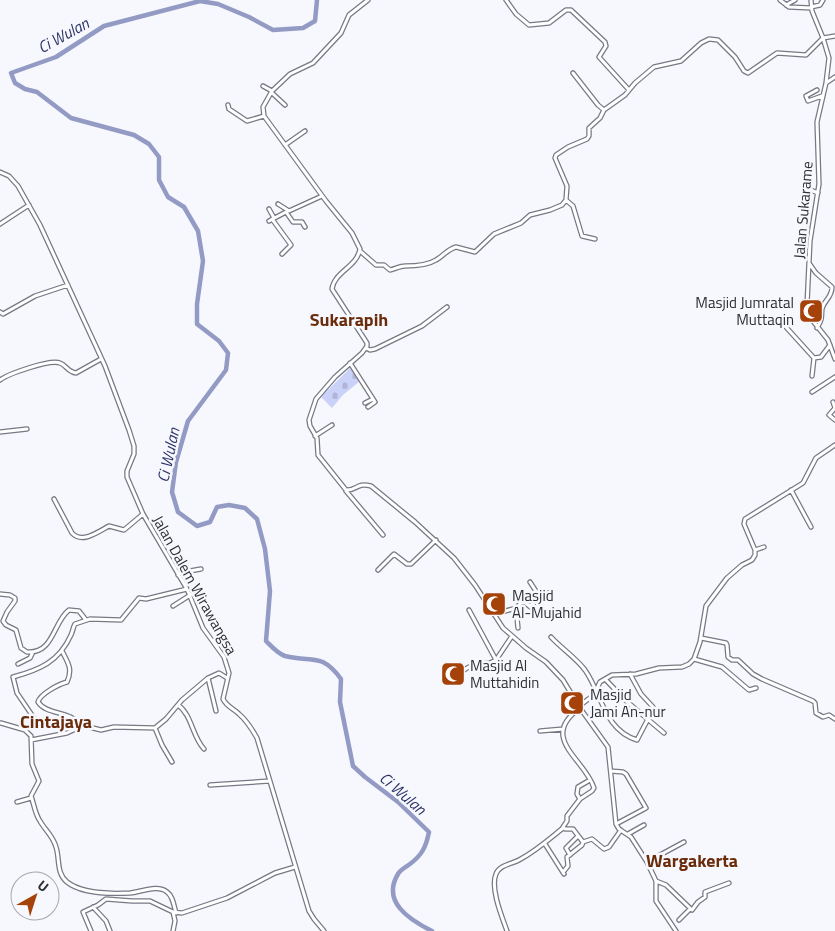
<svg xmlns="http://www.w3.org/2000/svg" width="835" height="931" font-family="'Titillium Web',sans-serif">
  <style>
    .cemetery { fill: url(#cemetery-stones) }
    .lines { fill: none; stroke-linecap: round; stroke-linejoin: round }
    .river { stroke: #939bc4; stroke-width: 4.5 }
    .minor-casing { stroke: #767984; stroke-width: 5.5 }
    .minor { stroke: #fff; stroke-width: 3 }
    .labels { text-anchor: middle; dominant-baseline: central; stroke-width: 5; stroke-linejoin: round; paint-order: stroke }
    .street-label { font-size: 15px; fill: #2e2f34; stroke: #f7f8fd }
    .poi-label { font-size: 15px; fill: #2e2f34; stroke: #f7f8fd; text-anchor: start }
    .water-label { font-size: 16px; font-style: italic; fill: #2e3468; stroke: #f7f8fd }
    .quarter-label { font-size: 18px; font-weight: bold; fill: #6b2c0c; stroke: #f7f8fd }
  </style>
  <defs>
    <pattern id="cemetery-stones" width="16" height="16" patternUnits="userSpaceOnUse" patternTransform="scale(1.25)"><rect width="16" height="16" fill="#cad2f9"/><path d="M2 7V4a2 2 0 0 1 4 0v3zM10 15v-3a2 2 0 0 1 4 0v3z" fill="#aeb5d6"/></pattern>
  </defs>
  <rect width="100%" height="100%" fill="#f7f8fd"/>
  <path class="cemetery" d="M350,368L360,381L343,395L332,408L321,397Z"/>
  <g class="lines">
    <path class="river" d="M317,0L315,21L303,28L273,30L249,17L218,4L200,1L104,26L56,57L11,73L15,83L25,89L37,92L71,118L134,135L149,144L159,157V180L168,197L184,207L198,231L203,261L197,304V324L219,341L228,353L226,370L188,421L176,462L172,492L178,512L197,526L210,522L217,507L229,505L245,508L257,519L265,549L270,591L266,641C271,646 278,654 285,656C313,663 321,652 341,679L340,702L353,766L365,777L398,802L429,832C426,847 422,855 410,864C406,867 400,870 398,874C381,902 410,920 432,931"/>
    <defs>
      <path id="minor" d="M368,0L349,15L341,33L313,63L290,74L272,91L263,107L264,116L326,201L352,233L360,249C357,267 334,272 332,289L367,343V346L362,353L335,377L316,399L309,420L310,426L317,438L318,455L346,490C357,491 356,482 371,486L415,522L454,558L475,585L503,628L526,648L546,662L563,680L580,708L608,747L616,824L619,829L631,837L647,862L656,881V901L676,931
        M506,0L516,14L529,25L549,23L566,10H571L605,42L606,46L599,57L629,90
        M780,0L789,7L811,8
        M811,0L812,11L823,38L829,58L826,83L817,122L819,184L810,241L807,305L809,316L828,340L835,359
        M786,5L795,0
        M811,7L820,5L823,0
        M573,73L598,105L604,110
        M826,83L835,77
        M263,86L272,91
        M817,90L806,96L808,101L822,96
        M271,92L285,105
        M228,105L229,109L247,121L264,116
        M285,145L305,131
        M0,172L9,176L18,186L40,225L105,366L129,430L134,446V454L127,471V477L143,514L187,589L203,628L224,657L229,673L223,699C227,707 233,708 239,714C246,720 252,729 257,738L309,911L314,919L324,931
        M805,191L808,189L818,193
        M566,200L573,206L582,236L595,239
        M278,204L289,211L322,196
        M269,209L274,218
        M286,212L293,222H302L305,227
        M272,219L291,245L282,254
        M269,221L286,212
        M0,224L29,205
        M360,251L376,265H384L390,270C395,269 400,266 405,266C415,266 428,265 436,260C443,256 448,249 456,247L475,252L494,234L521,223L530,215L550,210L562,205L566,200L567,186L555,158L556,155L568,147L587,139L589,136V128L600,118L604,110L625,95L635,83L654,67L681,61L701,43L709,39L718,40L735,57L744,71L748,73L777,53L806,55L823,38L835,36
        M809,263L816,273L832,287C832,298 824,300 822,309C821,318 823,318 817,328
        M0,312L3,314L35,296L68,285
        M785,326L814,358L821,357L830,345
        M366,348L370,350L375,349L422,326L447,307
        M350,363L375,402L368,407
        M812,376L814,358
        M0,380C8,374 50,359 60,363C66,365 68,372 76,373L101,359
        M812,392L835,377
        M833,402L835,408L829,415L835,420
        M365,403L373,399
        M0,432L27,429
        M315,436L332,425
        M791,490L811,527
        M346,491L383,535
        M54,499L72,533C82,544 98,532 109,526L124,530L143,514
        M755,550L764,547
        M378,570L394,554L407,564H411L436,540
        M178,575L184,572L201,569
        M530,582L541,599
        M0,594L10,595L15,598V601L7,612L3,621L6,625L16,630L21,648L27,652C54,654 53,622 69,610L79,611L86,620
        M173,606L195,592H203
        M530,606L548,593
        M516,608L518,628
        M469,610L496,660
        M495,614L516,608L523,601L533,609
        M551,637C561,648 576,658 585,670C602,694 604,730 637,740L648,719
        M701,638L726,643L727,645L728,657L732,660H738L753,674L762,679L813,701L815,703L816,713L823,717L829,715L835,719
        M62,651C68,663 73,669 67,682C59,684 40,694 38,702C47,716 74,710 80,727
        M694,659L722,667L749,690L756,688
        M18,664L30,658L33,652
        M630,674L641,694L653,707
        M456,675L472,665L490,663L496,660L512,636
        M208,678L216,711
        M605,679L625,700L664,733
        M178,705C192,715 192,736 204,749
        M579,706L594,695L600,682L612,675L636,674L659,668L682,667L689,664L694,659L700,642L706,606L727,578L742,565L752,560L755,555V550L744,524L745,519L803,483L816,458L835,445
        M580,708C538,738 585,759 594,788L592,791L580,799L567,816V821L563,827L565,829H573L583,842L592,839L604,849L609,847L621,830
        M36,721L17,693L13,677C39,670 59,662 71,635C73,631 73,627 75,624L90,619L121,620L139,598L146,599L187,589
        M1,723L25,730L31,736L32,764L39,781L31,796C34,804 35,814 40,821C45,830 53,836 56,847C60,859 56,873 67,882C82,894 111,894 130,893C141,892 158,884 167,892C173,896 174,906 176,913
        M155,728L162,745L172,762
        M540,731L563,729
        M31,740L67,733L80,727H89L101,730L114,727L155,728L166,719L182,700L208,678L219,673L227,678
        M611,771L623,772L626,774L646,808L616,824
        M210,785L270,781
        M580,799L577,794L578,787L590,780
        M17,802L31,798
        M628,834L644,825
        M545,844L564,874
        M570,855L566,848L578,836
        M647,862L684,842
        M564,871L568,866L567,857L582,845L583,842
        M656,881L666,885L692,910L698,902L705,897V892L729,883
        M93,907L106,921L110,931
        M679,920L690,909
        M91,931L83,912L98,905L106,899L132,901H150L173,912L182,913L227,898L275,873L295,867
        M173,931L175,921L173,912
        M507,931C502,917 490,888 496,874C499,865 512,864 519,860C536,851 548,840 563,828"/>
    </defs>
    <use href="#minor" class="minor-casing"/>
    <use href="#minor" class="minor"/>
  </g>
  <defs>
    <symbol id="mosque-square" viewBox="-11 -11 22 22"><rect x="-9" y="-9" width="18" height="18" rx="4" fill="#a5420a" stroke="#f7f8fd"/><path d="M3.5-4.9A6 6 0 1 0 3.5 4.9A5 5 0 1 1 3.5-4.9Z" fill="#fff"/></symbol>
  </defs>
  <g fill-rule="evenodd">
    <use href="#mosque-square" x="797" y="297" width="28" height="28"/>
    <use href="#mosque-square" x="480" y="590" width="28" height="28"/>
    <use href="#mosque-square" x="439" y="660" width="28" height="28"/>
    <use href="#mosque-square" x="558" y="689" width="28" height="28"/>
  </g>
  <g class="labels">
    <g class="street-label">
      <text transform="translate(803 210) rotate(-85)">Jalan Sukarame</text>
      <text transform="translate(195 585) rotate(61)">Jalan Dalem Wirawangsa</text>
    </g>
    <g class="poi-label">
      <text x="794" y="302" text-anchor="end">Masjid Jumratal<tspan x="794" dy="17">Muttaqin</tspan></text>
      <text x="512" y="595">Masjid<tspan x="512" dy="17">Al-Mujahid</tspan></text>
      <text x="470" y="665">Masjid Al<tspan x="470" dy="17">Muttahidin</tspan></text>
      <text x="590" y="694">Masjid<tspan x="590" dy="17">Jami An-nur</tspan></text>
    </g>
    <g class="water-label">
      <text transform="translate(63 35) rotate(-29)">Ci Wulan</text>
      <text transform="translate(168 455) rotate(-78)">Ci Wulan</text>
      <text transform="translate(403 793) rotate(41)">Ci Wulan</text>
    </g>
    <g class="quarter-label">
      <text x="349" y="319">Sukarapih</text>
      <text x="56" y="721">Cintajaya</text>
      <text x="692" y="860">Wargakerta</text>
    </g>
  </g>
  <g transform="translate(35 896) rotate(39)"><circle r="24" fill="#f7f8fd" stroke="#a7a8ad"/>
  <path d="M0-4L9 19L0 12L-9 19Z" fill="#a5420a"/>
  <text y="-8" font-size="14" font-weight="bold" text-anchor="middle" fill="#2e2f34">U</text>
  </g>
</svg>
